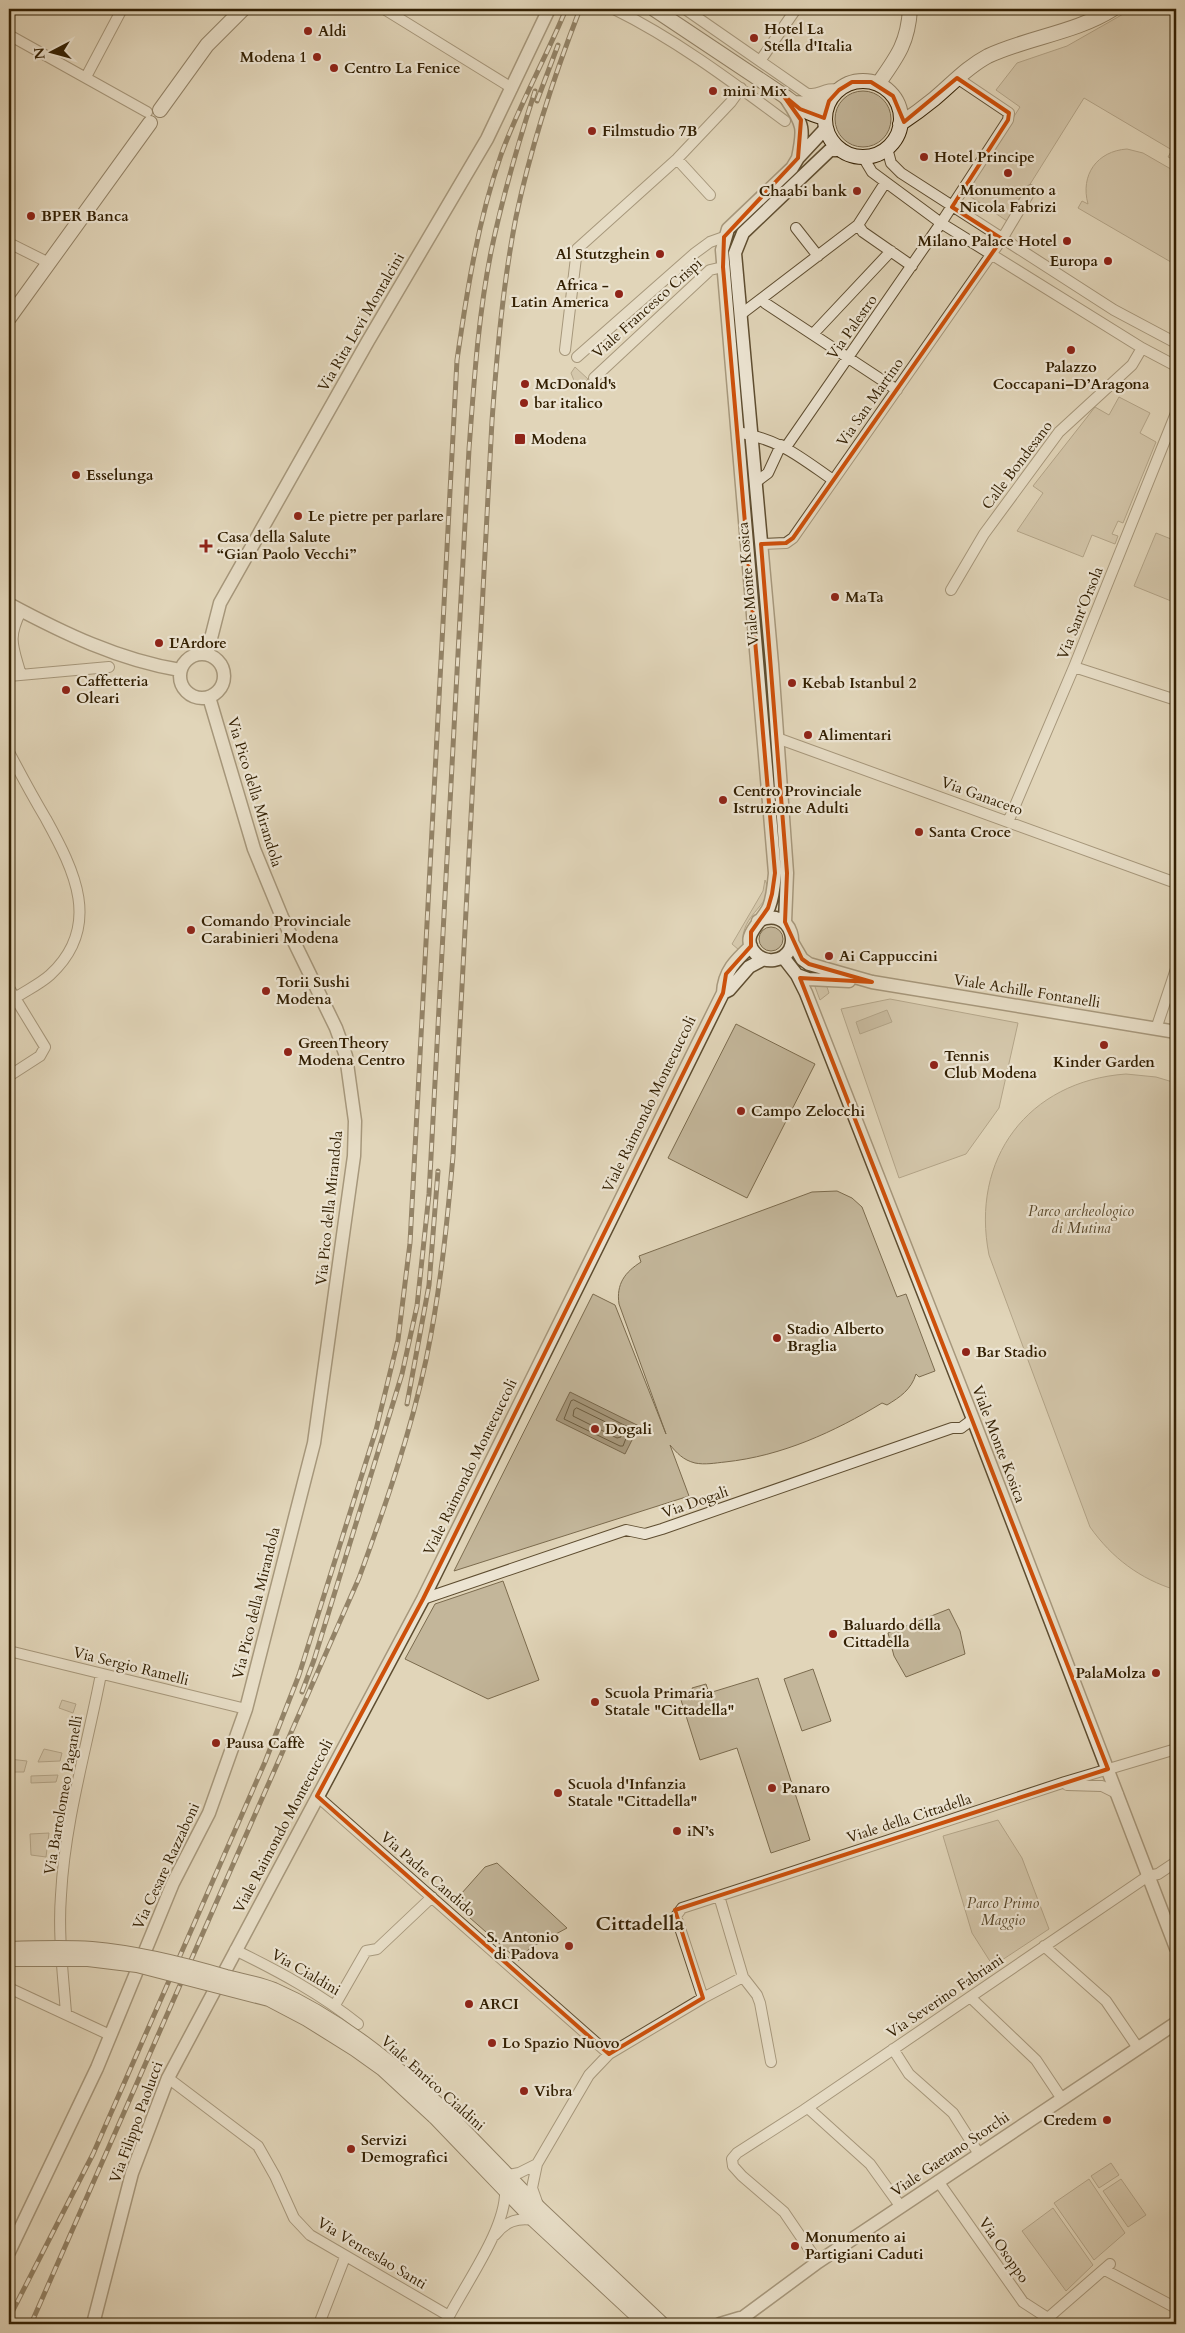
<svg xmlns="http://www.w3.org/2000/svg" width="1185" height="2333" font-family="Cardo,serif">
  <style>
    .green { fill: #c3b69a; stroke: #7b6b4e }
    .water { fill: #a6977b; stroke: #78674b }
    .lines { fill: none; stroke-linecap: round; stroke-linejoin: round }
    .shore { stroke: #6c5c3f; stroke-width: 1 }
    .minor-casing { stroke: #5e4d30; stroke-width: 12 }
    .tertiary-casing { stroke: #5e4d30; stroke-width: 15 }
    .secondary-casing { stroke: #332003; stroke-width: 16 }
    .minor { stroke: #ece4d2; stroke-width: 10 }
    .tertiary { stroke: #ece4d2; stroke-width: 12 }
    .secondary { stroke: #ece4d2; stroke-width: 14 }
    .rail-casing { stroke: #332003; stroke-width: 5 }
    .rail { stroke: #ece4d2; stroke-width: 3; stroke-dasharray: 9; stroke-linecap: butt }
    .secondary-bridge-casing { stroke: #332003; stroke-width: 16; stroke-linecap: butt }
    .secondary-bridge { stroke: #ece4d2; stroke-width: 14 }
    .marked { fill: none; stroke: #cd500b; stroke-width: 4; stroke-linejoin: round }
    .poi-dot { fill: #8f2418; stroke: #ece4d2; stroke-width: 2 }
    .labels { text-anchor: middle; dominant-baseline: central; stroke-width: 4.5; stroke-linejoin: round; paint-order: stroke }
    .poi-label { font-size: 15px; font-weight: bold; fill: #332003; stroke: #ece4d2; text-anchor: start }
    .street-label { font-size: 15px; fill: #332003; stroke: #ece4d2 }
    .park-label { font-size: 15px; font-style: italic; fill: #574629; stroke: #ece4d2 }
    .district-label { font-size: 20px; font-weight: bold; fill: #332003; stroke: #ece4d2 }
  </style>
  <rect width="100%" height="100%" fill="#e1d5b9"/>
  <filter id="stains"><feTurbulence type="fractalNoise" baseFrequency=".004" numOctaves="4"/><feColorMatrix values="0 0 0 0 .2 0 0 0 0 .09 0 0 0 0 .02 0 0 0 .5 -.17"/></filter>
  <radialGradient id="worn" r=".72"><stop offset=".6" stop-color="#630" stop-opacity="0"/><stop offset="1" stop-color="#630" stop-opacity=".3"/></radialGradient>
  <path class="green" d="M1132,9H1176V161L1168,157L1172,150L1084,98L1007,221L965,193L1020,107L996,90L1017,63L1067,46Z
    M835 119a28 28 0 1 1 56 0a28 28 0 1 1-56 0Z
    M1127,149L1143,153L1176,172V265L1078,208L1082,201L1088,204C1080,175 1097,151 1127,149Z
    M575,367L588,379L585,382L575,383L571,373Z
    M1119,397L1150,413L1140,433L1156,442L1123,523L1118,521L1112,534L1118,536L1115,544L1092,535L1083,557L1017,531L1043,493L1033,486L1095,407L1109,415Z
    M1156,533L1176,541V603L1134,586Z
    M765,880C778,904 739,912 743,945L739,950L732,944L763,891Z
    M759 939a12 12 0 1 1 24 0a12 12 0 1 1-24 0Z
    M814,984H826L829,993L820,1000Z
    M890,999L1018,1023L999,1108L966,1154L899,1178L841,1009Z
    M736,1024L815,1064L747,1198L668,1158Z
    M1126,1074L1156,1077L1176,1083V1590C1140,1579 1112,1558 1090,1527L989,1255C970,1159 1028,1081 1126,1074Z
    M837,1191L852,1198L862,1207L897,1297L906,1294L935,1371L919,1377L916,1374C911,1390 900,1397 887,1405L882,1403C834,1432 782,1456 725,1462C715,1463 705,1465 695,1463C683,1460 677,1453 670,1445L689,1496L454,1571L593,1294L615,1305L666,1434L619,1304C616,1284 625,1272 641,1262L639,1256L812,1192Z
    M503,1581L539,1680L488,1699L405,1659L435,1604Z
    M949,1609L960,1631L965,1654L906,1677L894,1656L888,1633Z
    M813,1669L831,1721L802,1731L784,1679Z
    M758,1678L810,1840L771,1853L737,1748L700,1760L681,1700L694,1697L692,1688L706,1684L709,1693Z
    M62,1700L76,1704L73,1713L59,1708Z
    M44,1749L62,1753L60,1761L38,1762Z
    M9,1759L27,1761L24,1772H9Z
    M58,1775L56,1782L31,1783V1776Z
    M998,1820L1022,1858L1049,1929L993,1966L972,1933L943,1836Z
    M49,1833L46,1857L31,1855L30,1834Z
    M497,1863L567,1928L530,1948L519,1961L453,1903L485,1867Z
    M1111,2163L1119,2175L1099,2188L1091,2176Z
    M1089,2179L1125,2233L1094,2260L1054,2203Z
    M1121,2179L1146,2215L1128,2227L1103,2191Z
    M1053,2208L1093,2265L1066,2291L1022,2231Z"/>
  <path class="water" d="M887,1010L892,1022L860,1034L856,1022Z
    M570,1392L639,1426L625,1454L556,1420Z"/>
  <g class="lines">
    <path class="shore" d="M574,1400L630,1428L623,1446H620L564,1419L571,1401Z
      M577,1408L622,1430L621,1437L617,1438L573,1416L574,1410Z"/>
    <defs>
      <path id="minor" d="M384,9L512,88
        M614,9C675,39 731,81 785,121
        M685,9L806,93C818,98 824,86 839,90
        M9,35L147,112
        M760,61L796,9
        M86,77L122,9
        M887,148L891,163L901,173L1114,310L1176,343
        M863,157L872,172L941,223L1142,348L1176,366
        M677,159L710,195
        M858,225L863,232L912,266
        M796,228L818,256
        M9,243L49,263
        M765,303L897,390
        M740,315L858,225L885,183
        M813,334L891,251
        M565,350L577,249L677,159L731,102L741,88
        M577,357L695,253L710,242L724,237
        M594,378L710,270L723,267
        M738,432C782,441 797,455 833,480
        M786,447L941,223L1008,120L1009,113L957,78
        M756,482L768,473L781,445
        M761,544L786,543L793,538L1002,239L1031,190
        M951,590L984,534L1059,432L1132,365L1142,348
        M21,611C7,639 13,646 21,675
        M1074,667L1176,700
        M9,676L109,667
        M777,738L1176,883
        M9,752C21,775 33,797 46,819C74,870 103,926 50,975C40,984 27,990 15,998
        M1008,822L1074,667L1176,413
        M9,988L45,1047L40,1056L9,1076
        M1156,1029L1176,969
        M423,1599L626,1530L645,1534L662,1529L952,1428H961L973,1419
        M9,1651L246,1709
        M1067,1785L1102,1786L1118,1794
        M317,1796L609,2054
        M719,1896L743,1977L703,1998L678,1922L676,1916L682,1908L765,1881L1065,1782L1176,1749
        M1044,1946L1106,2001L1138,2048
        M235,1950C278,1971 321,1994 358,2024
        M743,1977L757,1995L760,2003L771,2062
        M9,1988L110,2035
        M970,1997L1036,2060L1062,2099
        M335,2005L366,1951L377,1949L432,1897
        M66,2013C63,1974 58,1934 61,1895C65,1820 87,1747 101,1674
        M893,2049L909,2074L953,2113L979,2154
        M168,2078L258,2146L275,2176L294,2218L310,2235L449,2316
        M808,2108L870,2164L901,2207
        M509,2175L519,2173L537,2164
        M938,2181L1023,2302L1057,2324
        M538,2205L532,2188L537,2164L589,2075L609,2054L703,1998
        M495,2235C505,2222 517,2217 534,2220
        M818,2262L784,2212L742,2176L733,2166L732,2159L737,2153L804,2110L1148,1876L1158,1874L1176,1862
        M1105,2270L1176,2308
        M319,2324L345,2257
        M445,2324C462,2288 508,2228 505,2188
        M1041,2324L1110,2264"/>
      <path id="tertiary" d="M787,100C804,125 804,129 798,158
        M9,604C63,633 119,660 180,670
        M180 676a22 22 0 1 1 44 0a22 22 0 1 1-44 0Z
        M207,654L220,603L368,341L487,139L549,9
        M758,921C792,904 806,955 774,960C768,961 761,959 756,954C738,936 762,923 769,907C773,897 774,884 775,873L722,250L728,229L792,168L798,158L826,128
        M785,922L787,873L772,664L735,253L743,233L830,150H842
        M792,942L802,959L809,964L872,982L1176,1032
        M783,957L797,975L806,993L973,1419L1176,1948
        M797,975L808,979L849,981
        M723,993L729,990L749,967L764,959
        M9,2252L97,2068L173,1883L209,1813L246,1709L314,1443L354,1156L355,1121L346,1056L336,1028L282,917L254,849L209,697
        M93,2324L132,2173L168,2078L423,1599L723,993C724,971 736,960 751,946
        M720,2324L740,2318
        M734,2324L818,2262L1176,2023"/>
      <path id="secondary" d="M654,9L783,95C799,107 805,113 825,118
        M825 119a38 38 0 1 1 76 0a38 38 0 1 1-76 0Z
        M878,84C897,57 908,43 910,9
        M794,103L811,104L829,101
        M160,110L207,45L243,9
        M900,124C912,116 923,108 934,99C952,84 967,67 988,56C1029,37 1075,33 1113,9
        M9,318L150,123
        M444,2110L539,2208L662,2324
        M434,2116L534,2220L646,2324"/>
    </defs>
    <use href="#minor" class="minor-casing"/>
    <use href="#tertiary" class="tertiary-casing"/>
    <use href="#secondary" class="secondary-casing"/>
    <use href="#minor" class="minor"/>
    <use href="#tertiary" class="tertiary"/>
    <use href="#secondary" class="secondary"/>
    <defs>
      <path id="rail" d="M537,101L558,45
        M407,1404L429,1285L438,1171
        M302,1692L314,1660L402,1374L417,1306L429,1194L469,449C474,383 478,317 491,252C502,198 518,144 535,91
        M9,2318L93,2154L265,1762L299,1675L376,1430L398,1340L410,1243L457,360C467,291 478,220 501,155C519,105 546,58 566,9
        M31,2324L359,1578C385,1507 410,1435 426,1360C440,1293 447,1225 453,1156L492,421C497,352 503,284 516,217C531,146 554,76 580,9"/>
    </defs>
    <use href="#rail" class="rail-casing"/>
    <use href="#rail" class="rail"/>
    <defs>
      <path id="secondary-bridge" d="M9,1949C37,1948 65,1947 92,1949C138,1953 182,1964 226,1977C242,1981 259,1984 274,1990C338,2018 393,2064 444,2110
        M9,1959H88L137,1965L269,1999L307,2019L355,2049L383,2069L434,2116"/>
    </defs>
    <use href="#secondary-bridge" class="secondary-bridge-casing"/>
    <use href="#secondary-bridge" class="secondary-bridge"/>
  </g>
  <path d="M0 0H1185V2333H0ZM957,78L1009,113L1008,120L952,207L1002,239L793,538L786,543L761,544L787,873L785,922L802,959L809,964L872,982L800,978L1108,1769L675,1910L703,1998L609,2054L317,1796L423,1599L723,993L726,974L751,946V932L768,908L772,894L775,873L723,267L724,237L798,158L801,120L783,95L800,109L824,118L829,101L839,90L852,82H871L893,96L904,122Z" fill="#e1d5b9" fill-opacity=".55" fill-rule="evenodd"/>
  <path class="marked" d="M957,78L1009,113L1008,120L952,207L1002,239L793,538L786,543L761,544L787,873L785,922L802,959L809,964L872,982L800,978L1108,1769L675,1910L703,1998L609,2054L317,1796L423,1599L723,993L726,974L751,946V932L768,908L772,894L775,873L723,267L724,237L798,158L801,120L783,95L800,109L824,118L829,101L839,90L852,82H871L893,96L904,122Z"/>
  <g class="poi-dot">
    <circle cx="308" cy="31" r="5"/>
    <circle cx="754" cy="38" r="5"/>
    <circle cx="317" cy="57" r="5"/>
    <circle cx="334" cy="68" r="5"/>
    <circle cx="713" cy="91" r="5"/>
    <circle cx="592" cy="131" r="5"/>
    <circle cx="924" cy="157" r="5"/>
    <circle cx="1008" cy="173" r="5"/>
    <circle cx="857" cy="191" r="5"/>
    <circle cx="31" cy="216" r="5"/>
    <circle cx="1067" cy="241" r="5"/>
    <circle cx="660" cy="254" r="5"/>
    <circle cx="1108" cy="261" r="5"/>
    <circle cx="619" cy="294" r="5"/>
    <circle cx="1071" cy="350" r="5"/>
    <circle cx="525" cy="384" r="5"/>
    <circle cx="524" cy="403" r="5"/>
    <rect x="514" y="433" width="12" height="12" rx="2.5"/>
    <circle cx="76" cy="475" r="5"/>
    <circle cx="298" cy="516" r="5"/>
    <path d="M203.5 538.5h5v5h5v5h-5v5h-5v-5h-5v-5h5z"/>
    <circle cx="835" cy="597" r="5"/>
    <circle cx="159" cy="643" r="5"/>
    <circle cx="792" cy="683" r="5"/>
    <circle cx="66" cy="690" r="5"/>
    <circle cx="808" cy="735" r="5"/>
    <circle cx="723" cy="800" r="5"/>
    <circle cx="919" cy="832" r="5"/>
    <circle cx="191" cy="930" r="5"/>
    <circle cx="829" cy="956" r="5"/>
    <circle cx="266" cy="991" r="5"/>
    <circle cx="1104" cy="1045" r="5"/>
    <circle cx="288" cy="1052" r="5"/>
    <circle cx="934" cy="1065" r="5"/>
    <circle cx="741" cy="1111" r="5"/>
    <circle cx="777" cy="1338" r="5"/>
    <circle cx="966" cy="1352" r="5"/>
    <circle cx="595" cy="1429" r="5"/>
    <circle cx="833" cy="1634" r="5"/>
    <circle cx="1156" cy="1673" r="5"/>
    <circle cx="595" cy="1702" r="5"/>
    <circle cx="216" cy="1743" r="5"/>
    <circle cx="772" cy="1788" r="5"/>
    <circle cx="558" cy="1793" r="5"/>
    <circle cx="677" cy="1831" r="5"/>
    <circle cx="569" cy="1946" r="5"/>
    <circle cx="469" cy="2004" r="5"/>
    <circle cx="492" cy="2043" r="5"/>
    <circle cx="524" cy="2091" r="5"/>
    <circle cx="1107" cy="2120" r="5"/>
    <circle cx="351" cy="2149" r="5"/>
    <circle cx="795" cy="2246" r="5"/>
  </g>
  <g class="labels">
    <g class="poi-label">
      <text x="764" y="29">Hotel La<tspan x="764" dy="17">Stella d'Italia</tspan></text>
      <text x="318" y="31">Aldi</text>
      <text x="307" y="57" text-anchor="end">Modena 1</text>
      <text x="344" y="68">Centro La Fenice</text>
      <text x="723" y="91">mini Mix</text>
      <text x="602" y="131">Filmstudio 7B</text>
      <text x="934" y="157">Hotel Principe</text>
      <text x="1008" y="190" text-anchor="middle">Monumento a<tspan x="1008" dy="17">Nicola Fabrizi</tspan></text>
      <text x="847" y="191" text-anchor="end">Chaabi bank</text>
      <text x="41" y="216">BPER Banca</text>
      <text x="1057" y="241" text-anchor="end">Milano Palace Hotel</text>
      <text x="650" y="254" text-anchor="end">Al Stutzghein</text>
      <text x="1098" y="261" text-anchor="end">Europa</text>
      <text x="609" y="285" text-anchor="end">Africa -<tspan x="609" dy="17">Latin America</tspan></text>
      <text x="1071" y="367" text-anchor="middle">Palazzo<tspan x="1071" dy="17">Coccapani–D’Aragona</tspan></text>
      <text x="535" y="384">McDonald's</text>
      <text x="534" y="403">bar italico</text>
      <text x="531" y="439">Modena</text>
      <text x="86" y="475">Esselunga</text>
      <text x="308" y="516">Le pietre per parlare</text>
      <text x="217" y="537">Casa della Salute<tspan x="217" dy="17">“Gian Paolo Vecchi”</tspan></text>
      <text x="845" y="597">MaTa</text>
      <text x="169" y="643">L'Ardore</text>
      <text x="76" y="681">Caffetteria<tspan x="76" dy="17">Oleari</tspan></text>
      <text x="802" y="683">Kebab Istanbul 2</text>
      <text x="818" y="735">Alimentari</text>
      <text x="733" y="791">Centro Provinciale<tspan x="733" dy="17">Istruzione Adulti</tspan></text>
      <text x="929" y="832">Santa Croce</text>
      <text x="201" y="921">Comando Provinciale<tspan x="201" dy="17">Carabinieri Modena</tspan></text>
      <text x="839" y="956">Ai Cappuccini</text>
      <text x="276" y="982">Torii Sushi<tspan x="276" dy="17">Modena</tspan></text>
      <text x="298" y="1043">GreenTheory<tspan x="298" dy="17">Modena Centro</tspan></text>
      <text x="944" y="1056">Tennis<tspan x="944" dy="17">Club Modena</tspan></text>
      <text x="1104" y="1062" text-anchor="middle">Kinder Garden</text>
      <text x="751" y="1111">Campo Zelocchi</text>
      <text x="787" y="1329">Stadio Alberto<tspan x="787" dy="17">Braglia</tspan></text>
      <text x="976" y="1352">Bar Stadio</text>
      <text x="605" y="1429">Dogali</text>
      <text x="843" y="1625">Baluardo della<tspan x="843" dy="17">Cittadella</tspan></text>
      <text x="1146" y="1673" text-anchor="end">PalaMolza</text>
      <text x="605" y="1693">Scuola Primaria<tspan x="605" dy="17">Statale "Cittadella"</tspan></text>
      <text x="226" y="1743">Pausa Caffè</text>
      <text x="568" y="1784">Scuola d'Infanzia<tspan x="568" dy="17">Statale "Cittadella"</tspan></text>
      <text x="782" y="1788">Panaro</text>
      <text x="687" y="1831">iN’s</text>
      <text x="559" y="1937" text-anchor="end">S. Antonio<tspan x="559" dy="17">di Padova</tspan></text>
      <text x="479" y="2004">ARCI</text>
      <text x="502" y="2043">Lo Spazio Nuovo</text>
      <text x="534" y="2091">Vibra</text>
      <text x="1097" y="2120" text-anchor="end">Credem</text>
      <text x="361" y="2140">Servizi<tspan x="361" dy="17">Demografici</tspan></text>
      <text x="805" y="2237">Monumento ai<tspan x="805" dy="17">Partigiani Caduti</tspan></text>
    </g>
    <g class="street-label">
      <text transform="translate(647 308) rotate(-42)">Viale Francesco Crispi</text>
      <text transform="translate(361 322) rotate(-60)">Via Rita Levi Montalcini</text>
      <text transform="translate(852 327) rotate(-55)">Via Palestro</text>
      <text transform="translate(870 402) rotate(-55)">Via San Martino</text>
      <text transform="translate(1017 465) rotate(-53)">Calle Bondesano</text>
      <text transform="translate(748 584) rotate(-95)">Viale Monte Kosica</text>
      <text transform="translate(1080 613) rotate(-68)">Via Sant'Orsola</text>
      <text transform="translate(255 792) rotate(73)">Via Pico della Mirandola</text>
      <text transform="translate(982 796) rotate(20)">Via Ganaceto</text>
      <text transform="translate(1027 991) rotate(9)">Viale Achille Fontanelli</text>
      <text transform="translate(649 1104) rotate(-64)">Viale Raimondo Montecuccoli</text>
      <text transform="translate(329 1208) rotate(-84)">Via Pico della Mirandola</text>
      <text transform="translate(999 1444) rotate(69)">Viale Monte Kosica</text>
      <text transform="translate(470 1467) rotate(-64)">Viale Raimondo Montecuccoli</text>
      <text transform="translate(695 1502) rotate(-19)">Via Dogali</text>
      <text transform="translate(256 1603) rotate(-76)">Via Pico della Mirandola</text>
      <text transform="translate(131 1666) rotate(14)">Via Sergio Ramelli</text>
      <text transform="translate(63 1795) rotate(-80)">Via Bartolomeo Paganelli</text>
      <text transform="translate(909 1818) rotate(-18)">Viale della Cittadella</text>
      <text transform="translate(283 1826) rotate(-62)">Viale Raimondo Montecuccoli</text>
      <text transform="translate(166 1866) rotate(-65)">Via Cesare Razzaboni</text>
      <text transform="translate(428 1874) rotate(41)">Via Padre Candido</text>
      <text transform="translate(306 1972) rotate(30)">Via Cialdini</text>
      <text transform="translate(945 1996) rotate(-34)">Via Severino Fabriani</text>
      <text transform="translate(433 2083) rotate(42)">Viale Enrico Cialdini</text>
      <text transform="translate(136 2122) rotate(-70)">Via Filippo Paolucci</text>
      <text transform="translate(950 2154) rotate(-34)">Viale Gaetano Storchi</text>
      <text transform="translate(1004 2250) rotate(55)">Via Osoppo</text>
      <text transform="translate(372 2253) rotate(31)">Via Venceslao Santi</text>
    </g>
    <g class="park-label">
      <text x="1081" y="1211">Parco archeologico<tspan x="1081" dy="17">di Mutina</tspan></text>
      <text x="1003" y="1903">Parco Primo<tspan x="1003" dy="17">Maggio</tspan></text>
    </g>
    <g class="district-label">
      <text x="640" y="1923">Cittadella</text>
    </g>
  </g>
  <rect width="1185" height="2333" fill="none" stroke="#e1d5b9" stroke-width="30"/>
  <rect x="10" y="10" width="1165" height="2313" fill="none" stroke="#332003" stroke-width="2.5"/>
  <rect x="15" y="15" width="1155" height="2303" fill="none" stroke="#332003"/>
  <g transform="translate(52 52) rotate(264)" stroke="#ece4d2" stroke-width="4" paint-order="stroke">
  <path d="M0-4L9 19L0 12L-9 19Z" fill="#332003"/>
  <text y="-8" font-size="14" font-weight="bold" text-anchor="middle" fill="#332003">N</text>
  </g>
  <rect width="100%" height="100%" filter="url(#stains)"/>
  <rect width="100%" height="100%" fill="url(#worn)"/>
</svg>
